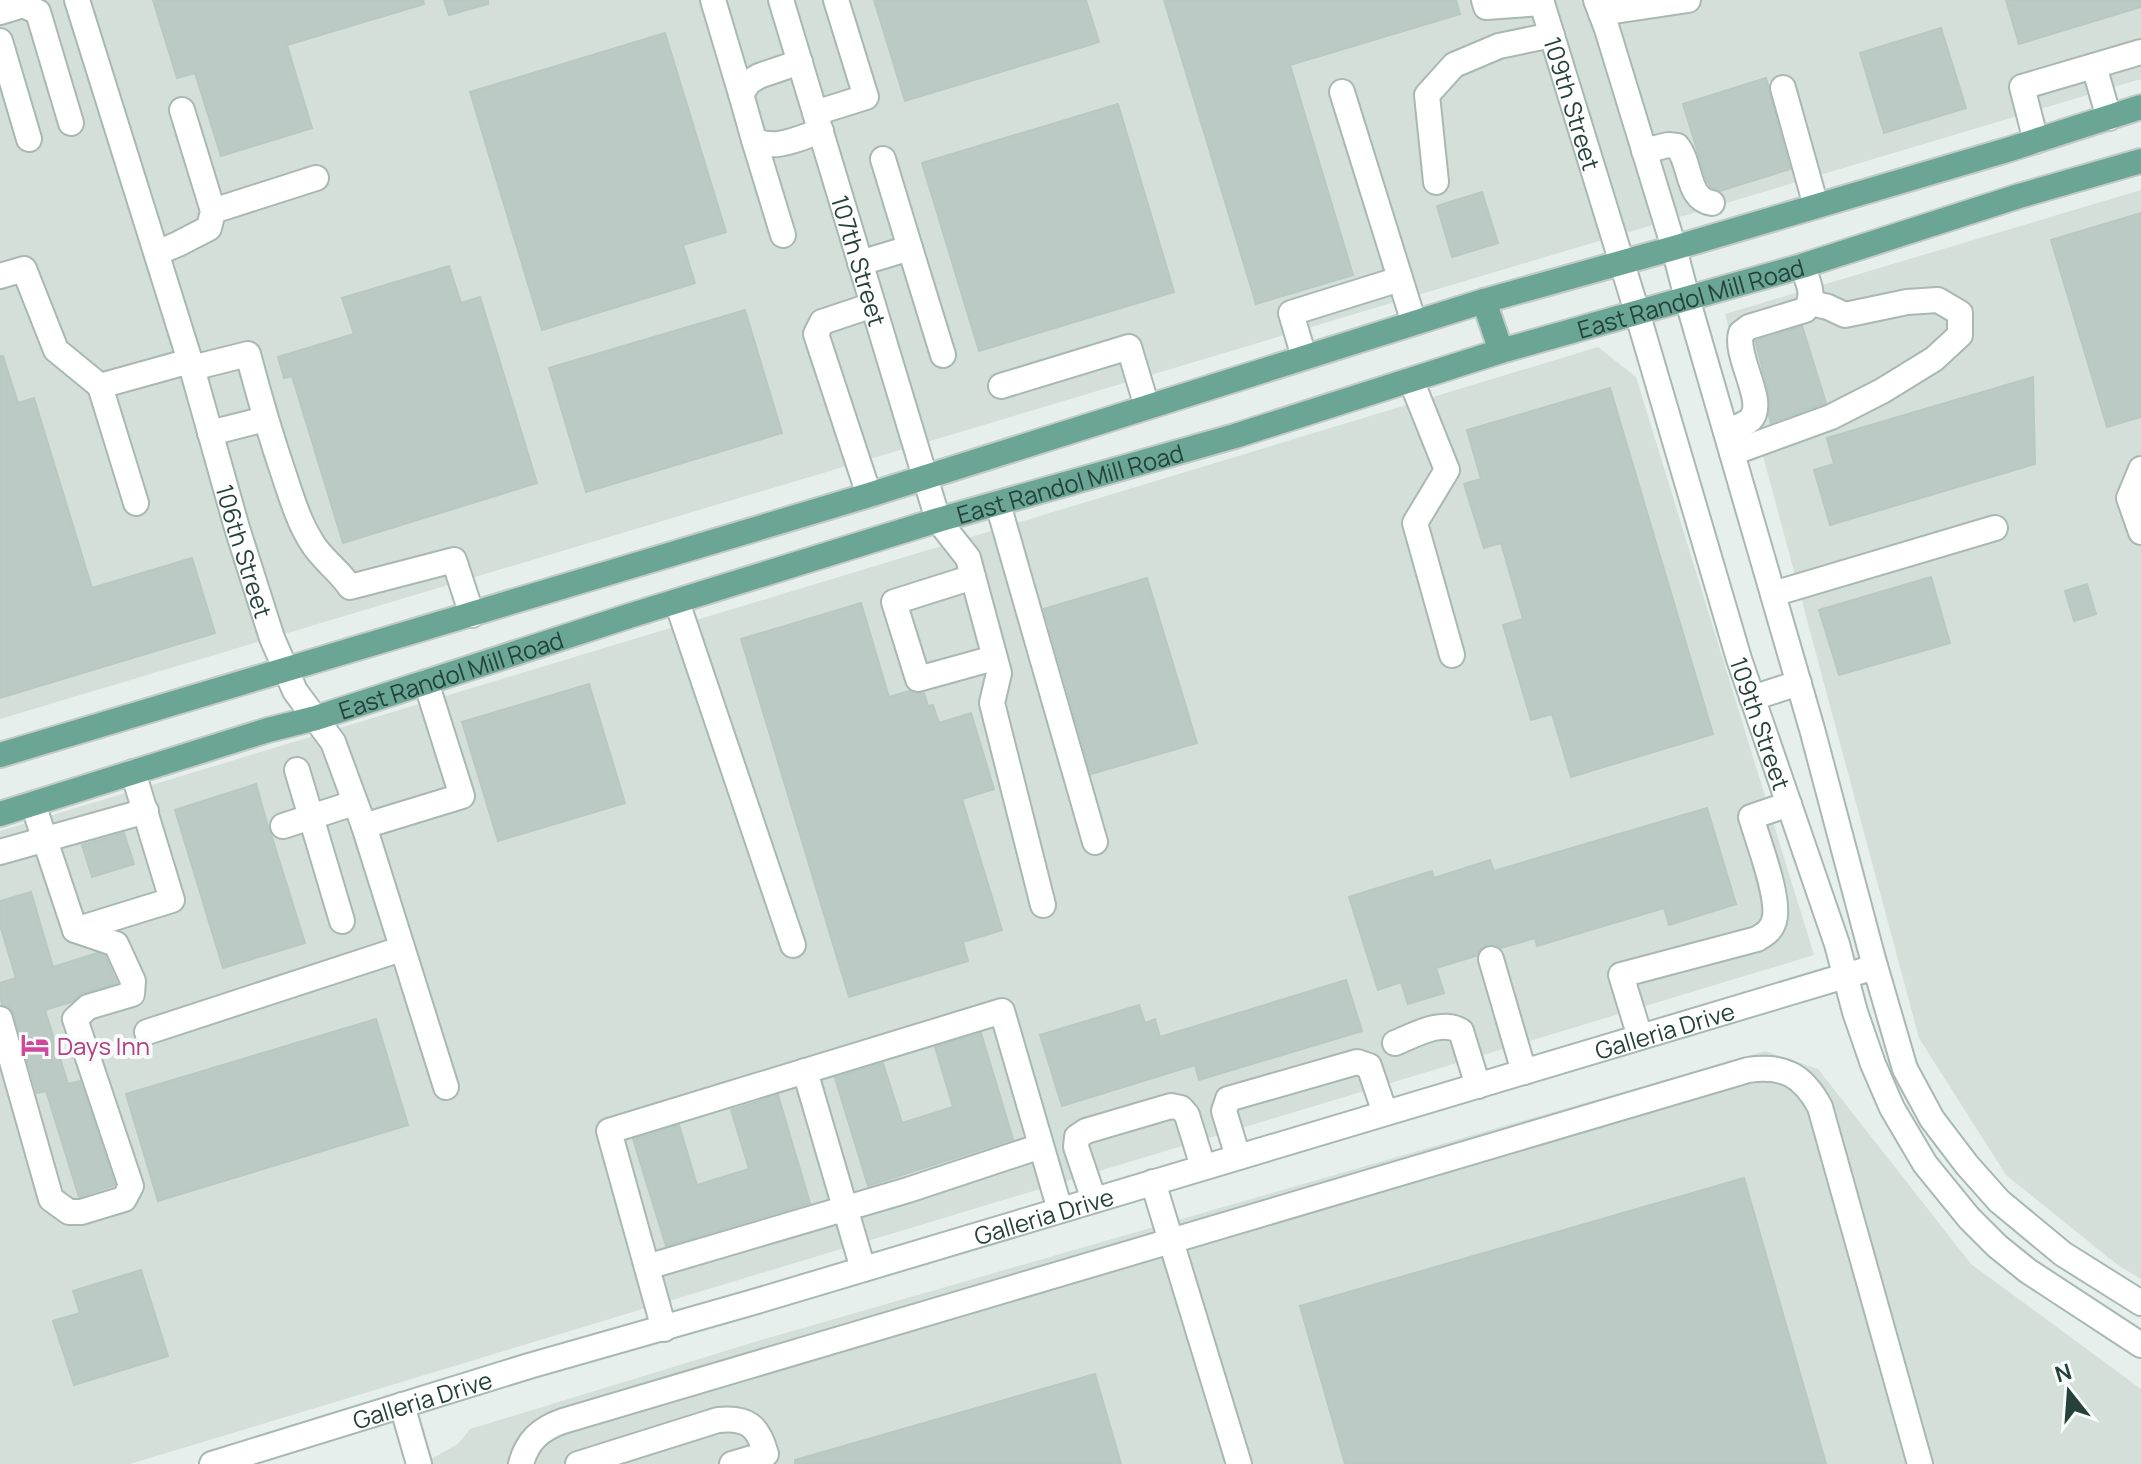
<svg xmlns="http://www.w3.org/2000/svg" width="2141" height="1464" font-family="Manrope,sans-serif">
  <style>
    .built { fill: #d4dfda }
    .building { fill: #bbcac4; stroke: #b8c9c2; stroke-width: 2 }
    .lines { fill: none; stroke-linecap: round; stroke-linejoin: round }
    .minor-casing { stroke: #a8b8b2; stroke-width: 28 }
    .major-casing { stroke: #c2cac8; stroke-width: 28 }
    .minor { stroke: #fff; stroke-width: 24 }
    .major { stroke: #6aa596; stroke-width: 24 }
    .labels { text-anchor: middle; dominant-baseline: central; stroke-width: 8; stroke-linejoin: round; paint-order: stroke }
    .street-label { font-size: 24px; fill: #24423a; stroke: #f7fbf9 }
    .hotel-label { font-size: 24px; fill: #b23c85; stroke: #f7fbf9; text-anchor: start }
  </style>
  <rect width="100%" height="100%" fill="#e6efeb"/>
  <path class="built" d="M0,0H2141V79L0,719Z
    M2141,190V1279L2119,1266L2006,1175L1919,1038L1725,314Z
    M1598,347L1636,377L1814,955L130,1464H0V831Z
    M1765,1051L1818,1069L1971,1264L2141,1389V1464H422L458,1444L470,1429L758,1341Z"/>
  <path class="building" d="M153,0H423L424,4L287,45L312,128L221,156L195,73L177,78Z
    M444,0H488V4L449,15Z
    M874,0H1086L1099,42L905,101Z
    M1164,0H1456L1460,14L1290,65L1353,275L1256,304Z
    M2006,0H2141V7L2019,44Z
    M1941,28L1966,108L1884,133L1860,53Z
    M665,33L726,232L683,245L695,283L542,330L470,92Z
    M1766,78L1790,169L1720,191L1711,187L1706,179L1683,104Z
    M1118,104L1174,292L979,351L922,163Z
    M1482,192L1498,243L1452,257L1437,206Z
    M2141,213V417L2107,427L2051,240Z
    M449,266L461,303L480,297L537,483L343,543L292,376L284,378L278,357L354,334L342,298Z
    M745,310L782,433L586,492L549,368Z
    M1802,326L1826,403L1771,423L1769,416L1770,403L1768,389L1755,341Z
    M0,356H3L18,403L34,398L92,588L192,558L215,633L0,698Z
    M2033,377L2035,464L1830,525L1814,470L1834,464L1827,438Z
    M1610,388L1713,734L1571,777L1552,714L1531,720L1503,625L1523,619L1501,543L1484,548L1464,484L1481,479L1467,430Z
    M1931,577L1950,643L1839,675L1819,610Z
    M1147,578L1197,743L1091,774L1044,609Z
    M2087,584L2096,614L2074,621L2065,591Z
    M861,603L889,697L909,691L915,694L924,693L928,706L933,705L939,723L971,713L994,789L962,799L1002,930L963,942L968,961L849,997L741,639Z
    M589,684L625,803L498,841L462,722Z
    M256,784L269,830L272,837L305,943L223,968L175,810Z
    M1707,808L1736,904L1669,925L1664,908L1537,946L1535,938L1501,948L1494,944L1486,945L1480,949L1476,956L1436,968L1444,993L1408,1004L1401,982L1378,990L1349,897L1432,871L1434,878L1490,860L1494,871Z
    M124,833L134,864L92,877L82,845Z
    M31,892L53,967L97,953L105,956L117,983L84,993L71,1002L45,1010L68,1084L80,1081L115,1185L79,1197L46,1091L37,1093L14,1015L10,1008L2,1004L0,996V983L16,978L0,925V901Z
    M1346,980L1362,1031L1199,1080L1195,1065L1062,1106L1040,1035L1139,1005L1145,1023L1155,1019L1160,1037Z
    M376,1019L408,1125L158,1201L126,1094Z
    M981,1033L1013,1139L868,1186L835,1078L883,1063L902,1123L953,1107L935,1047Z
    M778,1095L810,1203L666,1246L633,1139L679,1125L697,1185L749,1169L731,1110Z
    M1744,1178L1826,1464H1345L1300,1306Z
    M141,1270L168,1356L74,1385L53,1321L80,1313L73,1291Z
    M1095,1374L1121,1464H795V1460Z"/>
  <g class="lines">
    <defs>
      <g id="minor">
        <path id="s1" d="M77,0L190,361L237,528L272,638L295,691L333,742L364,826L446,1087"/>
        <path d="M713,0L741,94"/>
        <path id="s2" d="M781,0L938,520L968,558L999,673L992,703L1043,905"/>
        <path d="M1484,0L1486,7L1542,3"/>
        <path id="s3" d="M1541,0L1637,312L1739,659L1837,944L1855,1012L1873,1064L1892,1108L1925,1164L1969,1218L1997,1246L2028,1271L2141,1345"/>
        <path d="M1596,0L1607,29L1674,248L1687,298L1812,729L1873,959L1905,1069L1932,1119L1967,1165L1999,1201L2063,1254L2141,1303"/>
        <path d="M0,12L23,5L38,12L71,123"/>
        <path d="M1601,13L1688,0"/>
        <path d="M0,41L29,139"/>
        <path d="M800,62L759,76L749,82L741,94L754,140C775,151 799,138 821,131"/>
        <path d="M2094,66L2109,118"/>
        <path d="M1783,88L1816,206"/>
        <path d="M1342,92L1414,323"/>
        <path d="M815,113L866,97L836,0"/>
        <path d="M754,140L783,235"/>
        <path d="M2036,141L2022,87L2141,52"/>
        <path d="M1644,151L1668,145L1677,146C1692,164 1686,199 1712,203"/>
        <path d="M1436,182L1427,95L1454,65L1499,46L1552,35"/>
        <path d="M213,211L316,178"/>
        <path d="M910,248L943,355"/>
        <path d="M157,253L178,244L209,228L213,211L182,110"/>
        <path d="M860,263L910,248L883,159"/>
        <path d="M0,276L24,269L56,350L100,386L190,361"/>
        <path d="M1304,357L1291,313L1400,279"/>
        <path d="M192,368L248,354C259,396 271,437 285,478C292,499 299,522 311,541C321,559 339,570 350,587L454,560L472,615"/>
        <path d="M1411,380L1447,470L1415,523L1452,655"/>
        <path d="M100,386L136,503"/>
        <path d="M1001,386L1129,347L1147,407"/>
        <path d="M1726,431C1734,428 1743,426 1750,420C1768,403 1734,357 1741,333L1749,327L1805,310C1816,296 1808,281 1802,266"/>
        <path d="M210,433L265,419"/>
        <path d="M1732,453L1831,417L1882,391L1934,359L1960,335V313L1938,300L1907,302L1845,315L1828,307L1811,303"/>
        <path d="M2141,469L2129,498L2141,532"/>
        <path d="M869,495L816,334L822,322L873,305"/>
        <path d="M998,504L1095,842"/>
        <path d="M973,577L894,602L918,679L994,658"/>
        <path d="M1773,594L1995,528"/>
        <path d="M677,602L793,945"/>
        <path d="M1752,698L1799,683"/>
        <path d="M297,770L342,921"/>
        <path d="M283,826L354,803"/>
        <path d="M364,826L462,796L426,682"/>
        <path d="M0,852L146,811"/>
        <path d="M75,930L172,900L133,772"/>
        <path d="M1491,959L1524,1072"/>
        <path d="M0,1019L51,1199L69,1212H81L124,1199L131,1186L75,1019L88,1007L132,994L133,981L116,944L75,930L33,804"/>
        <path d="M147,1032L401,949"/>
        <path d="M1640,1037L1621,975L1757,939C1765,934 1771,931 1774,921C1781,900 1758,841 1751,817L1789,804"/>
        <path d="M1395,1043C1415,1035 1441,1019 1461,1031L1478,1086"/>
        <path d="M805,1071L863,1269"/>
        <path d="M1238,1157L1224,1111L1228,1099L1357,1062L1369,1066L1385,1113"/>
        <path d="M1153,1182L1239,1464"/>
        <path d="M1094,1200L1076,1147L1077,1137L1086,1131L1171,1106L1181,1108L1187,1115L1203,1167"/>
        <path d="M647,1267L908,1190L1041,1146"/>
        <path d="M664,1329L609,1131L1002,1011L1060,1210"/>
        <path d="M402,1405L419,1464"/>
        <path id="s4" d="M212,1464L529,1366L757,1301L1875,967"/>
        <path d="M521,1464C527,1441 540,1429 563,1421L1748,1070C1784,1065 1803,1075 1820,1107L1920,1464"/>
        <path d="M578,1464L718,1420C748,1417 758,1426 766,1454L732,1464"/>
      </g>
      <g id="major">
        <path d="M1484,301L1501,351"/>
        <path d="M0,755L869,495L1484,301L1674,248L2007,150L2141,107"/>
        <path id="s5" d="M0,814L268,730L316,718L632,615L938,520L1235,436L1501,351L1802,266L2019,196L2141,161"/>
      </g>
    </defs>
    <use href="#minor" class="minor-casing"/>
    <use href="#major" class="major-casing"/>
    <use href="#minor" class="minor"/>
    <use href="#major" class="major"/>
  </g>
  <defs>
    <symbol id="hotel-bare" viewBox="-9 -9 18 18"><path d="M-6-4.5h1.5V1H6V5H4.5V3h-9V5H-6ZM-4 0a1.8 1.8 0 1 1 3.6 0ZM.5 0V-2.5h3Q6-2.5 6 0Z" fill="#d1479c" stroke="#f7fbf9" stroke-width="2.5" paint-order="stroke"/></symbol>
  </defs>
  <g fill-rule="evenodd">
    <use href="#hotel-bare" x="15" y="1025" width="40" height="40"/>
  </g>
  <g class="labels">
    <g class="street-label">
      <text stroke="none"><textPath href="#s3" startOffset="108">109th Street</textPath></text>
      <text stroke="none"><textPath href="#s2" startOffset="272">107th Street</textPath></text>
      <text stroke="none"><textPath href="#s5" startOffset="1768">East Randol Mill Road</textPath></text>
      <text stroke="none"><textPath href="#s5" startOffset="1120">East Randol Mill Road</textPath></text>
      <text stroke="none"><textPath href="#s1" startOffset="576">106th Street</textPath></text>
      <text stroke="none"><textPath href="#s5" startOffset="472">East Randol Mill Road</textPath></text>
      <text stroke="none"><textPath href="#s3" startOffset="756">109th Street</textPath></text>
      <text stroke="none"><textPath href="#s4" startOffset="1516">Galleria Drive</textPath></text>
      <text stroke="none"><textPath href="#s4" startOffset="868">Galleria Drive</textPath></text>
      <text stroke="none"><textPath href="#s4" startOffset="220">Galleria Drive</textPath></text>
    </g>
    <g class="hotel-label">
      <text x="57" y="1045">Days Inn</text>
    </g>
  </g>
  <g transform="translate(2069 1392) rotate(343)" stroke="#f7fbf9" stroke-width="6" paint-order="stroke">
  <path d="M0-6L14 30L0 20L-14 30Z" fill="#24423a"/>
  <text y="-12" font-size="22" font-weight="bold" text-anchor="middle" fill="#24423a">N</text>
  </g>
</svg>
